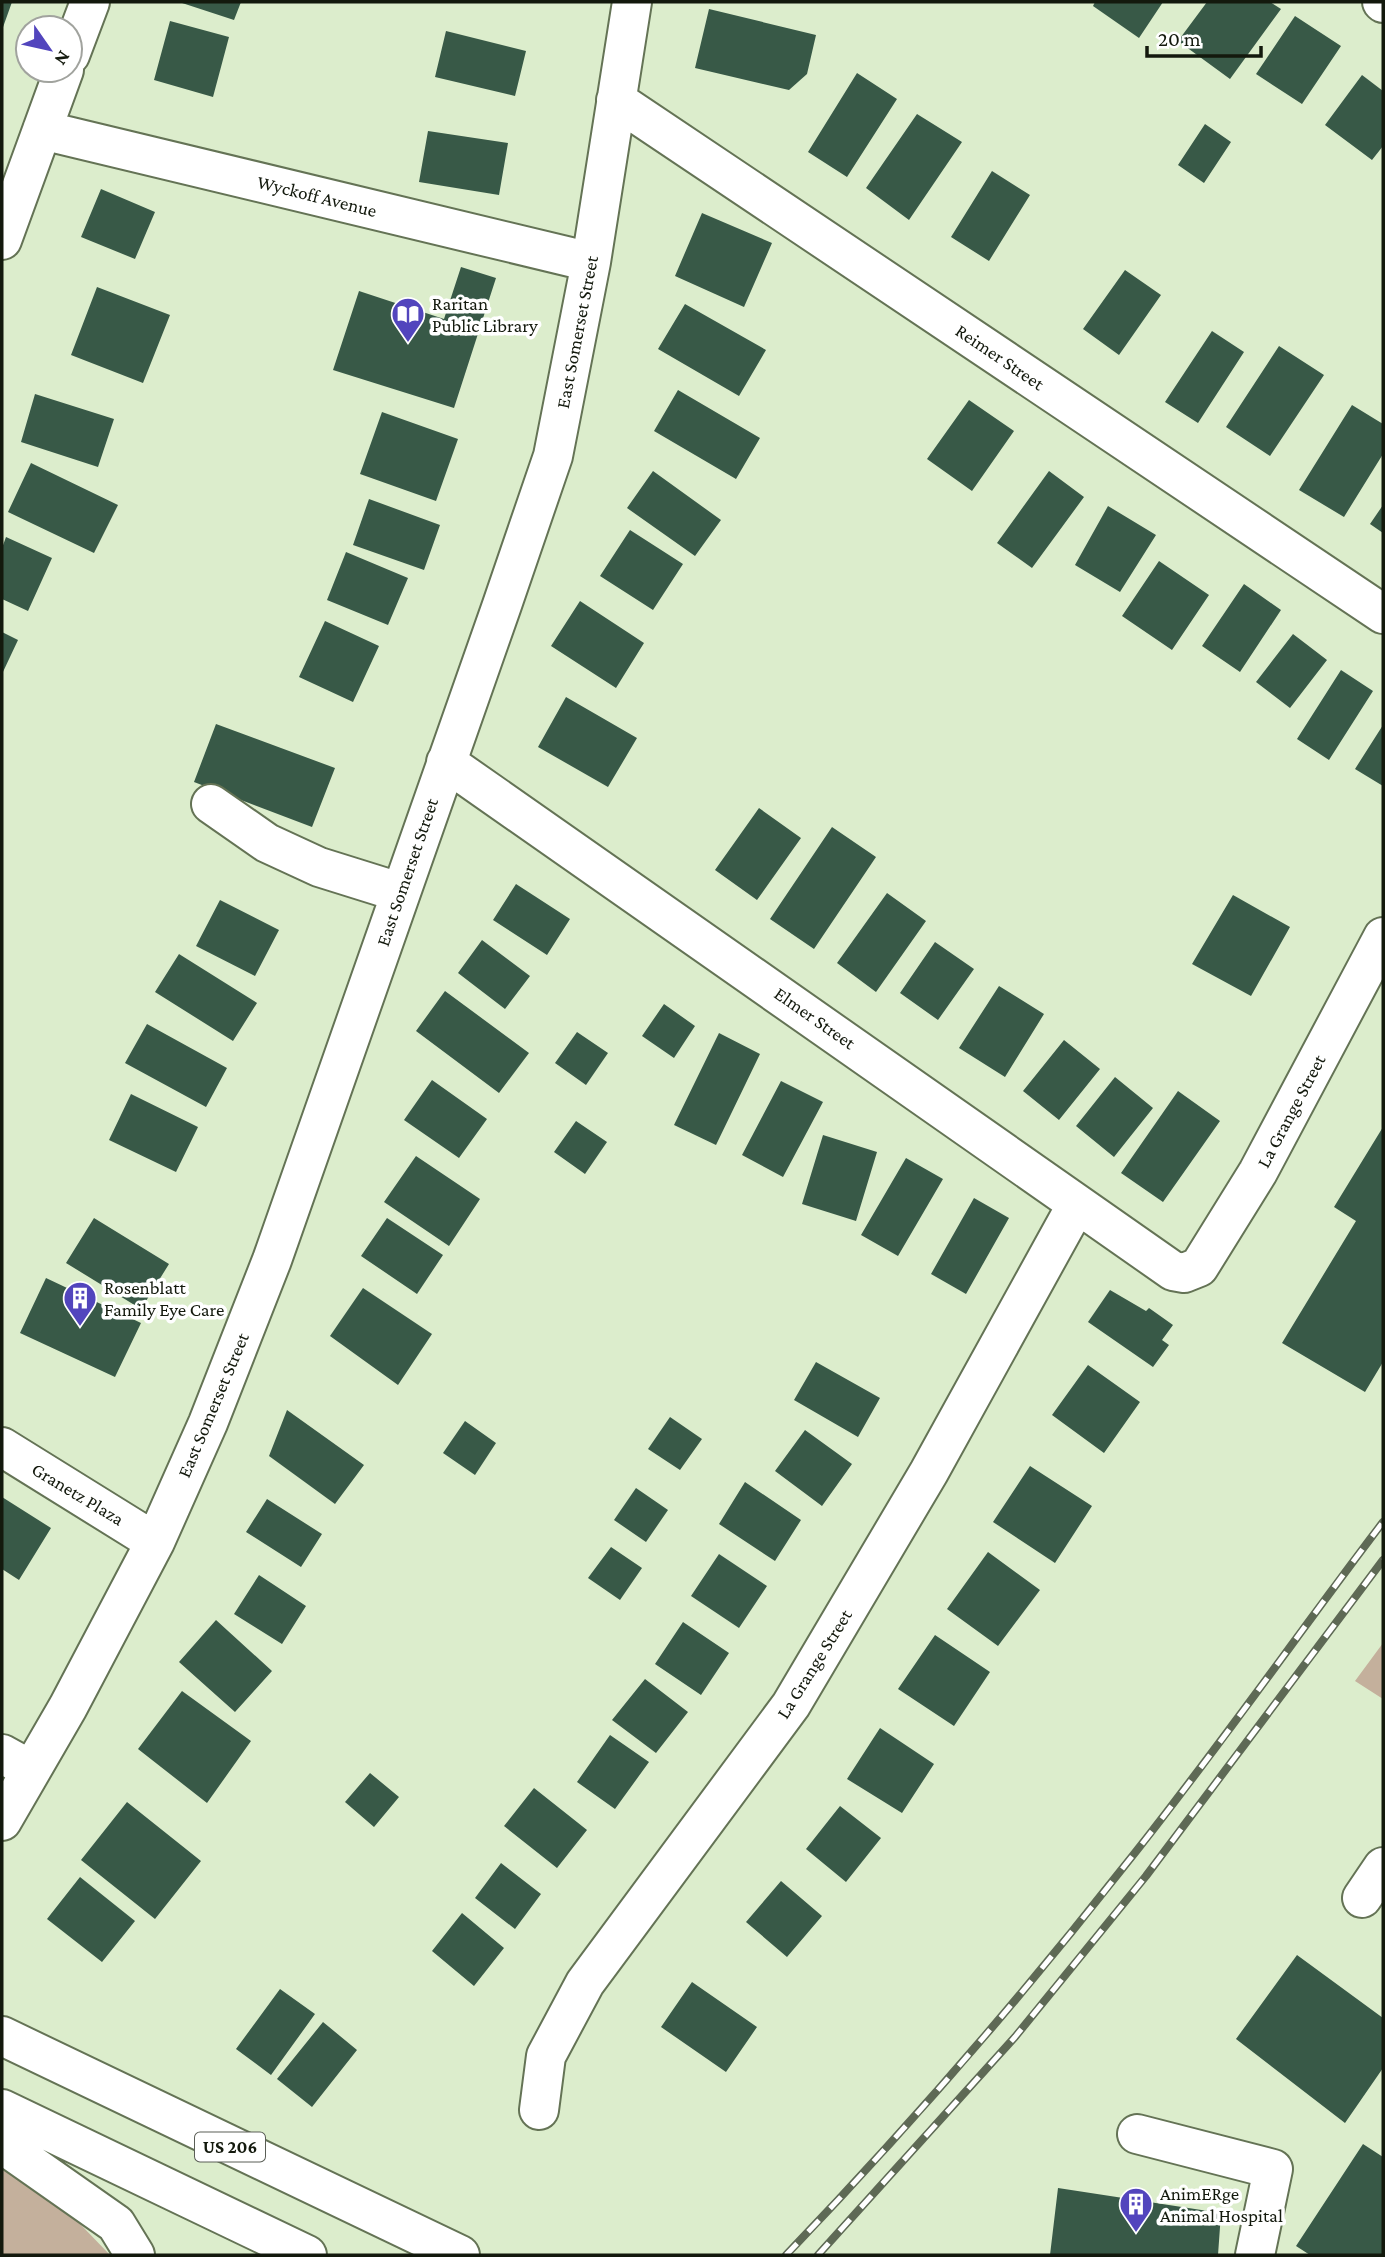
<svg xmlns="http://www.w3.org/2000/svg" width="1385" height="2257" font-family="'Crimson Pro',serif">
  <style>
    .green { fill: #c4b09c }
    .building { fill: #385947 }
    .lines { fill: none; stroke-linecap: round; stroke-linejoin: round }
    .minor-casing { stroke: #647355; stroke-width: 42 }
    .highway-casing { stroke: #647355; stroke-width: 42 }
    .minor { stroke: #fff; stroke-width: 38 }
    .highway { stroke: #fff; stroke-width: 38 }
    .rail-casing { stroke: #5e6955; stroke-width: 8 }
    .rail { stroke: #fff; stroke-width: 5; stroke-dasharray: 16; stroke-linecap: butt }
    .labels { text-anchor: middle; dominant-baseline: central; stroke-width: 7; stroke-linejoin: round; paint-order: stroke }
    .shield { fill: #fff; stroke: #5a5e56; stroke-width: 2 }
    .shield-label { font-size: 18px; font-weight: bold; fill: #13190d }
    .street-label { font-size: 19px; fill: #13190d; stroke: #fff }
    .poi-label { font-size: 19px; fill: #13190d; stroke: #fff; text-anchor: start }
  </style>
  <rect width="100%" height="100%" fill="#dcedcc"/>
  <path class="green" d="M1383,1643V1699L1355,1681Z
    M2,2164L57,2200L110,2255H2Z"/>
  <path class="building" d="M2,2H12L2,30Z
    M179,2H241L234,20Z
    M1095,2H1163L1139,38L1093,6Z
    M1207,2H1270L1281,9L1230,79L1178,41Z
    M709,9L816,35L807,74L789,90L695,68Z
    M1295,16L1341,46L1302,104L1256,74Z
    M170,21L229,37L213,97L154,80Z
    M446,31L526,51L515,96L435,77Z
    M857,73L897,99L847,177L808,152Z
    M1362,75L1383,91V146L1372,160L1325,125Z
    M917,114L962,142L909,220L866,188Z
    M1205,124L1231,142L1204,183L1178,165Z
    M428,131L508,143L499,195L419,182Z
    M992,171L1030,195L989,261L951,237Z
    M101,189L155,212L135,259L81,237Z
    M702,213L772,243L744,307L675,276Z
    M461,267L496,278L454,408L333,370L359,291L444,319Z
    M1125,270L1161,295L1119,355L1083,329Z
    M97,287L170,315L143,383L71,355Z
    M685,304L766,350L739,396L658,349Z
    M1212,331L1244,352L1198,423L1165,402Z
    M1279,346L1324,375L1270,456L1226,427Z
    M678,390L760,438L736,479L654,431Z
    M35,394L114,419L98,467L21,442Z
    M969,400L1014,431L972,491L927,459Z
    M1352,405L1383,424V454L1344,517L1299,490Z
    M382,412L458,439L436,501L360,474Z
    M31,463L118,505L94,553L8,512Z
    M653,471L721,520L695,556L627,508Z
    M1049,471L1084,497L1032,568L997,543Z
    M369,499L440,525L424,570L353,545Z
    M1383,505V533L1370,524Z
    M1108,506L1156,535L1120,592L1075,565Z
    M630,530L683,564L653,610L600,576Z
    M6,537L52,558L28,611L2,599V548Z
    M346,552L408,578L388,625L327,600Z
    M1159,561L1209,595L1172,650L1122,616Z
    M1244,584L1281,610L1240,672L1202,646Z
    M580,601L644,643L616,688L551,646Z
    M325,621L379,646L353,702L299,677Z
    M2,632L18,640L2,674Z
    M1293,634L1327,660L1290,708L1256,682Z
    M1341,670L1373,691L1329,760L1297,739Z
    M566,697L637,738L608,787L538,747Z
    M216,724L335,768L312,827L194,782Z
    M1383,725V786L1355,769Z
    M759,808L801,838L757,900L715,870Z
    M832,827L876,857L814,949L770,919Z
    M516,884L570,919L547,955L493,920Z
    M887,893L926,921L876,992L837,963Z
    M1233,895L1290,927L1251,996L1192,964Z
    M220,900L279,930L255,976L196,946Z
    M482,940L530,976L505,1009L458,973Z
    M935,942L974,969L938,1020L900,993Z
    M179,954L257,1003L233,1041L155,992Z
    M999,986L1044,1014L1005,1077L959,1048Z
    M445,991L529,1053L499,1093L416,1031Z
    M664,1004L695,1026L674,1058L642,1036Z
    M147,1024L227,1068L206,1107L125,1063Z
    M577,1032L608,1053L586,1085L555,1063Z
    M719,1033L760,1054L716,1145L674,1125Z
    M1064,1040L1100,1069L1059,1120L1023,1091Z
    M1115,1077L1153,1108L1114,1157L1076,1126Z
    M432,1080L487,1119L459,1158L404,1120Z
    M781,1081L823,1102L783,1177L742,1155Z
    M1178,1091L1220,1121L1163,1202L1121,1173Z
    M131,1094L198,1127L176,1172L109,1140Z
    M576,1121L607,1142L585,1174L554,1152Z
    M1383,1127V1362L1365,1392L1282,1343L1356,1221L1334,1207Z
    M823,1135L877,1152L856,1221L802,1204Z
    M416,1156L480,1199L449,1246L384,1202Z
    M906,1158L943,1179L898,1256L861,1235Z
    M974,1198L1009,1218L966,1294L931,1274Z
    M94,1218L169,1264L141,1309L66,1263Z
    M387,1218L443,1255L417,1294L361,1256Z
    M46,1278L141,1323L115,1377L20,1333Z
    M363,1288L432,1334L398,1385L330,1336Z
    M1110,1290L1146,1311L1149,1308L1173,1325L1162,1340L1169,1345L1153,1367L1088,1322Z
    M816,1362L880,1398L858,1437L794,1400Z
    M1088,1365L1140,1402L1104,1453L1052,1415Z
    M287,1410L364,1465L335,1504L269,1456Z
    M670,1417L702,1439L680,1470L648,1449Z
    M465,1421L496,1443L475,1475L443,1453Z
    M805,1430L852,1464L822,1506L775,1471Z
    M1030,1466L1092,1506L1055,1563L993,1522Z
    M745,1482L801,1520L775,1561L719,1524Z
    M636,1488L668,1510L646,1542L614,1520Z
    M2,1497L51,1528L19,1580L2,1569Z
    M267,1499L322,1534L301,1567L246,1532Z
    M611,1547L642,1568L620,1600L588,1578Z
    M988,1552L1040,1590L998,1646L947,1609Z
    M719,1554L767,1586L739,1628L691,1596Z
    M259,1575L306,1606L282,1644L234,1614Z
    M216,1620L272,1671L235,1712L179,1662Z
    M683,1622L729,1653L701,1695L655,1664Z
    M935,1635L990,1672L954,1726L898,1689Z
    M645,1679L688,1712L656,1753L612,1720Z
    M182,1691L251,1741L207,1803L138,1749Z
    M880,1728L934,1764L902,1813L847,1779Z
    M610,1735L649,1762L615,1809L577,1782Z
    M370,1773L399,1797L374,1827L345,1802Z
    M534,1788L587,1830L557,1868L504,1826Z
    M127,1802L201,1861L155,1919L81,1860Z
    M840,1806L881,1838L846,1882L806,1849Z
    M501,1863L541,1894L515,1929L475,1898Z
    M80,1877L135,1921L102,1962L47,1919Z
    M781,1881L822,1916L787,1957L746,1922Z
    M462,1913L504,1948L474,1986L432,1951Z
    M1297,1955L1383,2018V2068L1345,2123L1236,2039Z
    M692,1982L757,2027L726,2072L661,2027Z
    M280,1989L315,2014L271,2075L236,2049Z
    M323,2022L357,2050L312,2107L277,2079Z
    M1363,2144L1383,2157V2255H1310L1296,2246Z
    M1058,2188L1221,2213L1218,2255H1050Z"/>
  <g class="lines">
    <defs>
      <path id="minor" d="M1382,2L1383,3
        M70,55L90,2
        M616,100L1383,614
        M42,130L591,262
        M2,240L64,70
        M446,762L1173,1271L1184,1273L1199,1267L1258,1172L1383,937
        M211,804L267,843L319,867L399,892
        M2,1447L155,1542
        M2,1754L31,1770
        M2,1821L68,1707L155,1542L208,1423L272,1260L502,605L553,456L591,262L632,2
        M1362,1898L1383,1867
        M539,2110L546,2056L585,1983L791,1705L929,1472L1077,1204
        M1137,2134L1273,2169L1255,2255"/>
      <path id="highway" d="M2,2036L460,2255
        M2,2109L307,2255
        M2,2144L116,2224L135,2255"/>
    </defs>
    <use href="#minor" class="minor-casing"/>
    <use href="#highway" class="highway-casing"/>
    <use href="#minor" class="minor"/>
    <use href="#highway" class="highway"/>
    <defs>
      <path id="rail" d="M786,2255C906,2130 1019,2000 1126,1864C1215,1753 1297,1635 1383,1522
        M818,2255L1015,2037L1146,1876L1383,1560"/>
    </defs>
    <use href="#rail" class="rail-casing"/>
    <use href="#rail" class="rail"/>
  </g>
  <defs>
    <symbol id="library-pin" viewBox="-11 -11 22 30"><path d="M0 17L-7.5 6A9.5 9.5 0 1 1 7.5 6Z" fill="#5245bd" stroke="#fff"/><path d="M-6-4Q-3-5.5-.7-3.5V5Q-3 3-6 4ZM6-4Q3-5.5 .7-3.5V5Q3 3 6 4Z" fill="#fff"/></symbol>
    <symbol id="building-pin" viewBox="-11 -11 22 30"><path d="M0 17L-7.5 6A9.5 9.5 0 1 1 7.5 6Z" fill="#5245bd" stroke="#fff"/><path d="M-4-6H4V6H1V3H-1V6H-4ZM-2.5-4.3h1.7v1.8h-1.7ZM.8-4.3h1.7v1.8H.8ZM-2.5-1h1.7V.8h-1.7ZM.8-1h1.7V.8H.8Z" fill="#fff"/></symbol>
  </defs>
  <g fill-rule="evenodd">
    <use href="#library-pin" x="389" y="295" width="38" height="52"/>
    <use href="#building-pin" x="61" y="1279" width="38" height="52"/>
    <use href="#building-pin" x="1117" y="2185" width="38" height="52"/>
  </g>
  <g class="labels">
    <rect class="shield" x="195" y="2132.5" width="70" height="29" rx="5"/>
    <g class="shield-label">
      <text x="230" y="2147">US 206</text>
    </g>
    <g class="street-label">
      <text transform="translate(317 196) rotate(14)">Wyckoff Avenue</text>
      <text transform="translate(577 332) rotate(-79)">East Somerset Street</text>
      <text transform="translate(1000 357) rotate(34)">Reimer Street</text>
      <text transform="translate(407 872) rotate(-71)">East Somerset Street</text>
      <text transform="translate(815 1018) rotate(35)">Elmer Street</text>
      <text transform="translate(1291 1111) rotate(-62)">La Grange Street</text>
      <text transform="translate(213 1405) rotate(-67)">East Somerset Street</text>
      <text transform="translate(78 1494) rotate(31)">Granetz Plaza</text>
      <text transform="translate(814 1664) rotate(-58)">La Grange Street</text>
    </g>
    <g class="poi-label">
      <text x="432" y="303">Raritan<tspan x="432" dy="22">Public Library</tspan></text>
      <text x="104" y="1287">Rosenblatt<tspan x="104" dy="22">Family Eye Care</tspan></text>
      <text x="1160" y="2193">AnimERge<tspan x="1160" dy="22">Animal Hospital</tspan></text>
    </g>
  </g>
  <rect width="1385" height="2257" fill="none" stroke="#13190d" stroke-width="7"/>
  <g transform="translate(49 49) rotate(124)"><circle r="33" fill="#ffffff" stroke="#a1a39e" stroke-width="2"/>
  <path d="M0-5L12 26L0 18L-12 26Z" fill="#5245bd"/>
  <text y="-10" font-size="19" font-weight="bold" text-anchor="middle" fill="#13190d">N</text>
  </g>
  <path d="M1147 46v10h114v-10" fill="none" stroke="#13190d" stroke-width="3.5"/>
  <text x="1158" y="46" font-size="21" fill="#13190d" stroke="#ffffff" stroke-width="5" paint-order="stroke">20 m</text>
</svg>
